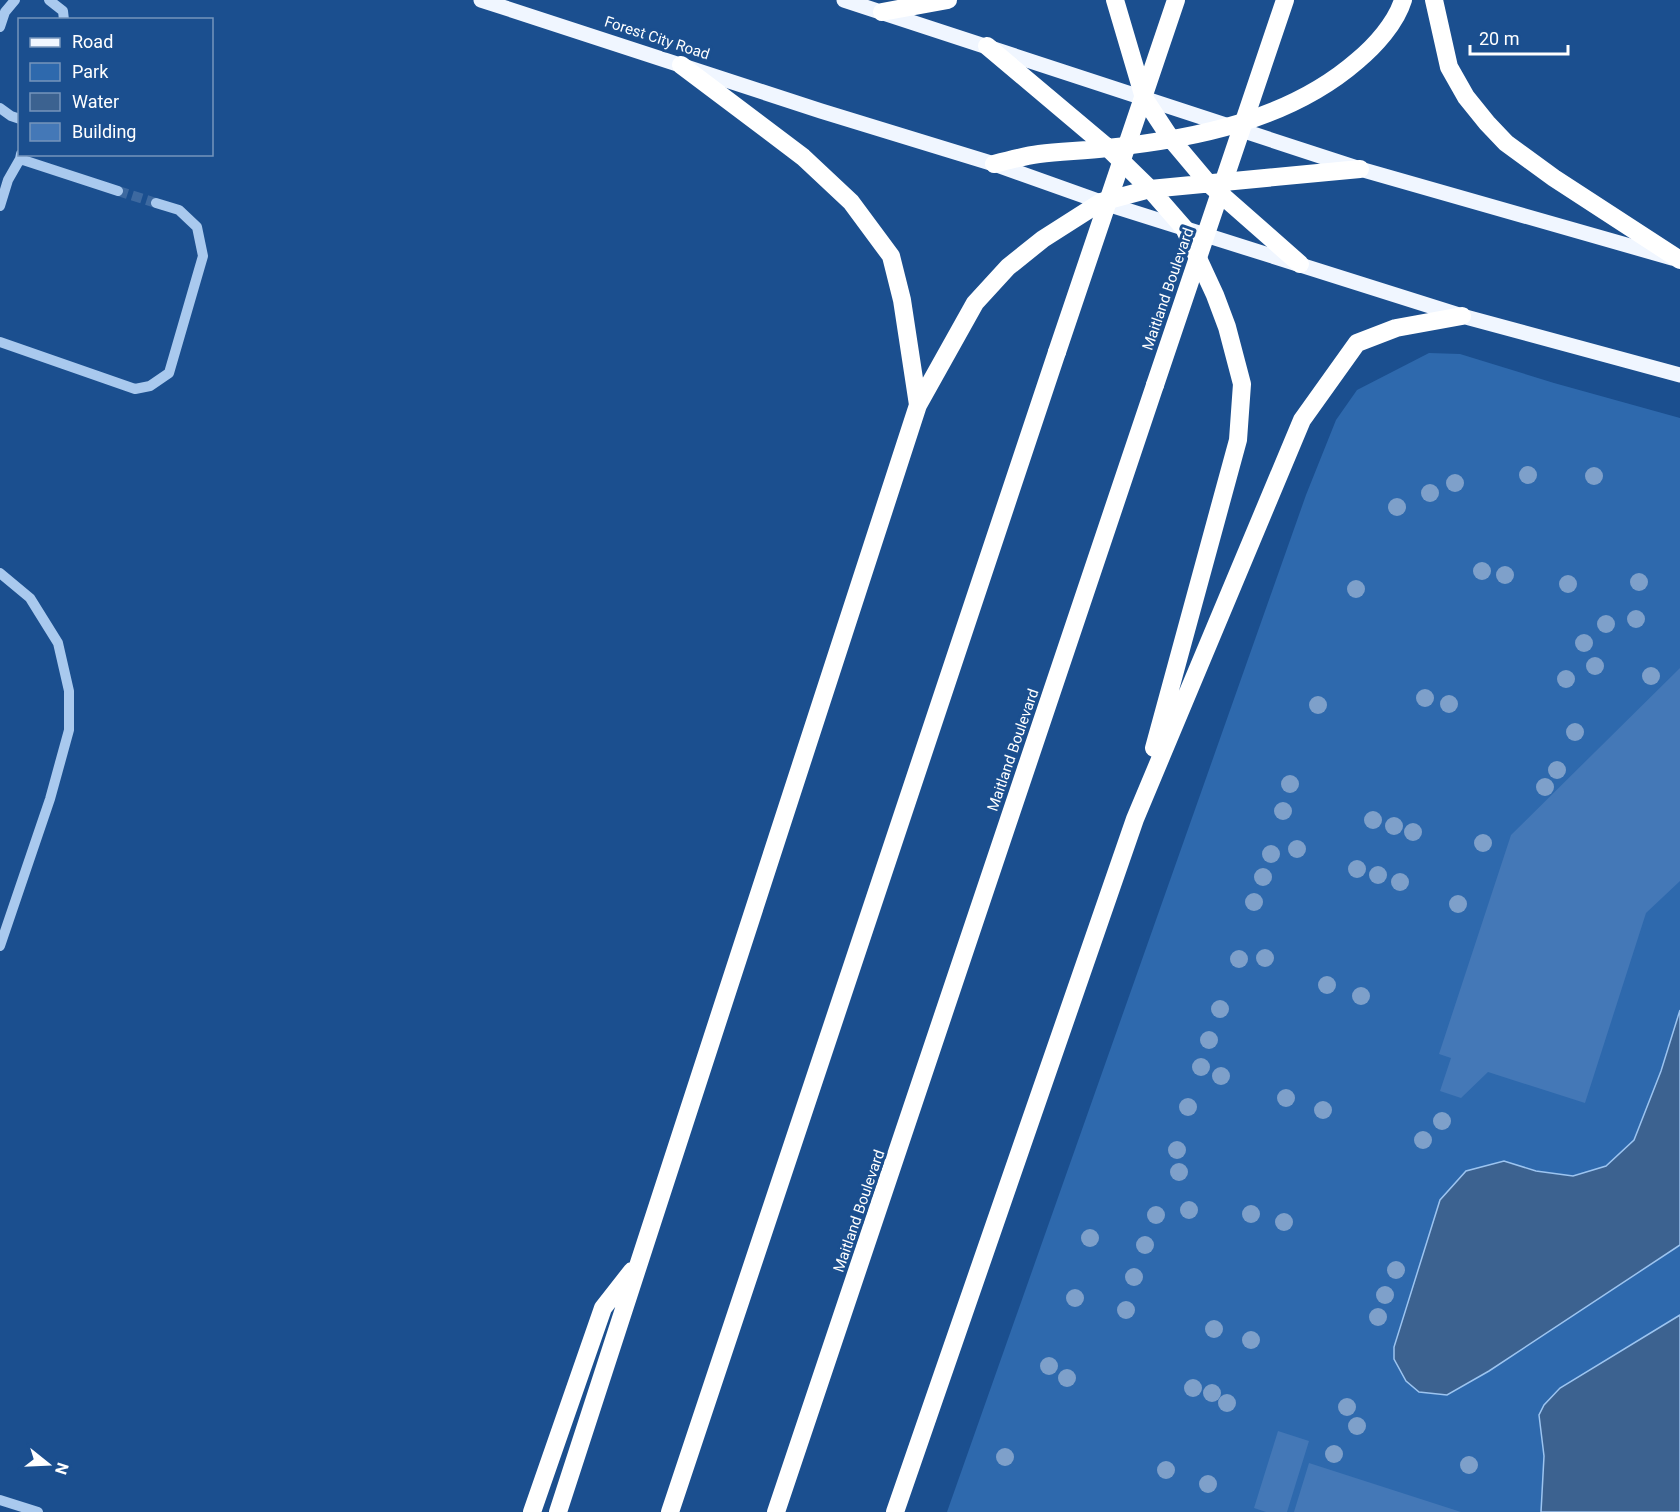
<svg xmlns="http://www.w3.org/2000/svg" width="1680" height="1512" font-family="Roboto,sans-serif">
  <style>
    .green { fill: #2e69ad }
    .water { fill: #3c6290; stroke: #9cc4f0; stroke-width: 1.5 }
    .building { fill: #4478b7 }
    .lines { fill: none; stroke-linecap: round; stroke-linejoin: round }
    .minor-tunnel { stroke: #3d69a0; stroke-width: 10; stroke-dasharray: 10 5; stroke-linecap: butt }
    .minor { stroke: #a9c9ee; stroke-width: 10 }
    .major { stroke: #f0f6ff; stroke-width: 15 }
    .highway { stroke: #fff; stroke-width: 18 }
    .highway-bridge { stroke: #fff; stroke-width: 18 }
    .tree { fill: #7ea0ca }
    .labels { text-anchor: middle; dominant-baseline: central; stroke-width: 6; stroke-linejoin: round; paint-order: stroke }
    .street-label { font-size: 15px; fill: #fff; stroke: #1b4f8f }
  </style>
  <rect width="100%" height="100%" fill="#1b4f8f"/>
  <path class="green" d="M1429,353L1460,354L1554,383L1680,418V1512H947L1306,495L1336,420L1357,390Z"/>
  <path class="water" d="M1680,1010V1245L1489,1371L1447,1395L1419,1392L1406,1381L1394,1359V1347L1440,1200L1466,1171L1504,1161L1536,1171L1573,1176L1606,1166L1634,1140L1661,1071Z
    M1680,1315V1512H1541L1544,1456L1539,1415L1544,1405L1560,1388Z"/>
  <path class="building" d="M1680,668V881L1646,913L1585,1103L1488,1072L1461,1098L1440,1091L1451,1058L1439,1054L1511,835Z
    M1278,1431L1309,1441L1287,1512H1266L1254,1508Z
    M1309,1463L1461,1512H1294Z"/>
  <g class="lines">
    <path class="minor-tunnel" d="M118,191L156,203"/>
    <path class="minor" d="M49,0L63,11L64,20
      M0,27L5,12L15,0
      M0,108L11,116L20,119
      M21,154L20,159L118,191
      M0,206L8,180L20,159
      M0,342L135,389L150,386L169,373L203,256L197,227L179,210L156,203
      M0,573L30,598L58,643L69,691V730L50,799L0,946
      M0,1500L38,1512"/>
    <path class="major" d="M481,0L821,111L994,164L1101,202L1462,316L1680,375
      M844,0L1360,169L1672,258"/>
    <path class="highway" d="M1115,0L1144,98L1171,139L1208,183L1300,264
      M1434,0L1449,67L1466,97L1487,123L1506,143L1554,178L1680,260
      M882,12L948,0
      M987,46L1108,148L1150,189L1184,228L1215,295L1227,327L1242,384L1238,440L1154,748
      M681,65L803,157L851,202L891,256L902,300L918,405
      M994,164C1009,160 1024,156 1039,154C1062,151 1085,151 1107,148C1194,139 1289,120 1357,61C1375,46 1396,23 1403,0
      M532,1512L603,1308L632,1271
      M558,1512L918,405L975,303L1008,267L1043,239L1101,202L1150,189L1360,169
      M670,1512L1057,352
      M776,1512L1155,385
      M895,1512L1135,819L1302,420L1357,343L1396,328L1462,316"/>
    <path class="highway-bridge" d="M1057,352L1176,0
      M1155,385L1285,0"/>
  </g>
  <g class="tree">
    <circle cx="1528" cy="475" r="9"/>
    <circle cx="1594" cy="476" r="9"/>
    <circle cx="1455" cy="483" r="9"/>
    <circle cx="1430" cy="493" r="9"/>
    <circle cx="1397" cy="507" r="9"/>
    <circle cx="1482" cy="571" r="9"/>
    <circle cx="1505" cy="575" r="9"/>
    <circle cx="1639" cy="582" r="9"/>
    <circle cx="1568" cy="584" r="9"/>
    <circle cx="1356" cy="589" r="9"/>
    <circle cx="1636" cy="619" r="9"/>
    <circle cx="1606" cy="624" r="9"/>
    <circle cx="1584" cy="643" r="9"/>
    <circle cx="1595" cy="666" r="9"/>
    <circle cx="1651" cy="676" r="9"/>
    <circle cx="1566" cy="679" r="9"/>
    <circle cx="1425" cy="698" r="9"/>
    <circle cx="1449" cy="704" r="9"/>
    <circle cx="1318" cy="705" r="9"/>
    <circle cx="1575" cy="732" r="9"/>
    <circle cx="1557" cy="770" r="9"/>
    <circle cx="1290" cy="784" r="9"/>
    <circle cx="1545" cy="787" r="9"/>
    <circle cx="1283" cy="811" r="9"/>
    <circle cx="1373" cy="820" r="9"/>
    <circle cx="1394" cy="826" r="9"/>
    <circle cx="1413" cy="832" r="9"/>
    <circle cx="1483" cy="843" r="9"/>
    <circle cx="1297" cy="849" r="9"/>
    <circle cx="1271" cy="854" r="9"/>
    <circle cx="1357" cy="869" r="9"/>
    <circle cx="1378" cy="875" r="9"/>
    <circle cx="1263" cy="877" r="9"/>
    <circle cx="1400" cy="882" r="9"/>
    <circle cx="1254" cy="902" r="9"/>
    <circle cx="1458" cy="904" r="9"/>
    <circle cx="1265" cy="958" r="9"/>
    <circle cx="1239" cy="959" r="9"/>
    <circle cx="1327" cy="985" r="9"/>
    <circle cx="1361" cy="996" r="9"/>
    <circle cx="1220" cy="1009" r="9"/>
    <circle cx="1209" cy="1040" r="9"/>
    <circle cx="1201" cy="1067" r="9"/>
    <circle cx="1221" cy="1076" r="9"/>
    <circle cx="1286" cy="1098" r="9"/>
    <circle cx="1188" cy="1107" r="9"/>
    <circle cx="1323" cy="1110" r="9"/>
    <circle cx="1442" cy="1121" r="9"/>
    <circle cx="1423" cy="1140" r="9"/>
    <circle cx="1177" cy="1150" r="9"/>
    <circle cx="1179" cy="1172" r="9"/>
    <circle cx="1189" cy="1210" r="9"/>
    <circle cx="1251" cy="1214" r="9"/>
    <circle cx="1156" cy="1215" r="9"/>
    <circle cx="1284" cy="1222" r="9"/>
    <circle cx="1090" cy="1238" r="9"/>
    <circle cx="1145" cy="1245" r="9"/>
    <circle cx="1396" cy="1270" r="9"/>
    <circle cx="1134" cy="1277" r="9"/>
    <circle cx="1385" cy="1295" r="9"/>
    <circle cx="1075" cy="1298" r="9"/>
    <circle cx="1126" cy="1310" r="9"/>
    <circle cx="1378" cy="1317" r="9"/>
    <circle cx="1214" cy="1329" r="9"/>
    <circle cx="1251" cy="1340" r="9"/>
    <circle cx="1049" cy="1366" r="9"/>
    <circle cx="1067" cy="1378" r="9"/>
    <circle cx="1193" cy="1388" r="9"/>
    <circle cx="1212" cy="1393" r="9"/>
    <circle cx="1227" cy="1403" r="9"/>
    <circle cx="1347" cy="1407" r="9"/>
    <circle cx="1357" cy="1426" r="9"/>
    <circle cx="1334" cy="1454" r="9"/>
    <circle cx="1005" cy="1457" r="9"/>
    <circle cx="1469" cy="1465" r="9"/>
    <circle cx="1166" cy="1470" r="9"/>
    <circle cx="1208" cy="1484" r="9"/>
  </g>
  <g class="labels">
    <g class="street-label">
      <text transform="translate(657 38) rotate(18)">Forest City Road</text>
      <text transform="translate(1168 289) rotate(-71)">Maitland Boulevard</text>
      <text transform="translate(1013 750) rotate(-71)">Maitland Boulevard</text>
      <text transform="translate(859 1211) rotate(-71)">Maitland Boulevard</text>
    </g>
  </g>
  <rect x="18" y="18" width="195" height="138" fill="#1b4f8f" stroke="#7695bc" stroke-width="1.5"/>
  <rect x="30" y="38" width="30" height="9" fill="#f0f6ff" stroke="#7695bc" stroke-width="1.5"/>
  <text x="72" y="48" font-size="18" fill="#ffffff">Road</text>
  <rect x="30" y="63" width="30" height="18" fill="#2e69ad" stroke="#7695bc" stroke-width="1.5"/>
  <text x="72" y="78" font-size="18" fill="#ffffff">Park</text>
  <rect x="30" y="93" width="30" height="18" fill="#3c6290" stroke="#7695bc" stroke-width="1.5"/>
  <text x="72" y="108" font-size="18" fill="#ffffff">Water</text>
  <rect x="30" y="123" width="30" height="18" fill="#4478b7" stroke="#7695bc" stroke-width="1.5"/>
  <text x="72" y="138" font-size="18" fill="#ffffff">Building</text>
  <g transform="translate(48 1464) rotate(108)" stroke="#1b4f8f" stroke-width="4.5" paint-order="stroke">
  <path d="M0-4.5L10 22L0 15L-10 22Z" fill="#ffffff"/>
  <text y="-9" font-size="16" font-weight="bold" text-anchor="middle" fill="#ffffff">N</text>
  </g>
  <path d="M1470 45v9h98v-9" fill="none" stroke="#ffffff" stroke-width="3"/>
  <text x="1479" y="45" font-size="18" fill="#ffffff" stroke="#1b4f8f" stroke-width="4.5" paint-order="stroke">20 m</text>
</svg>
